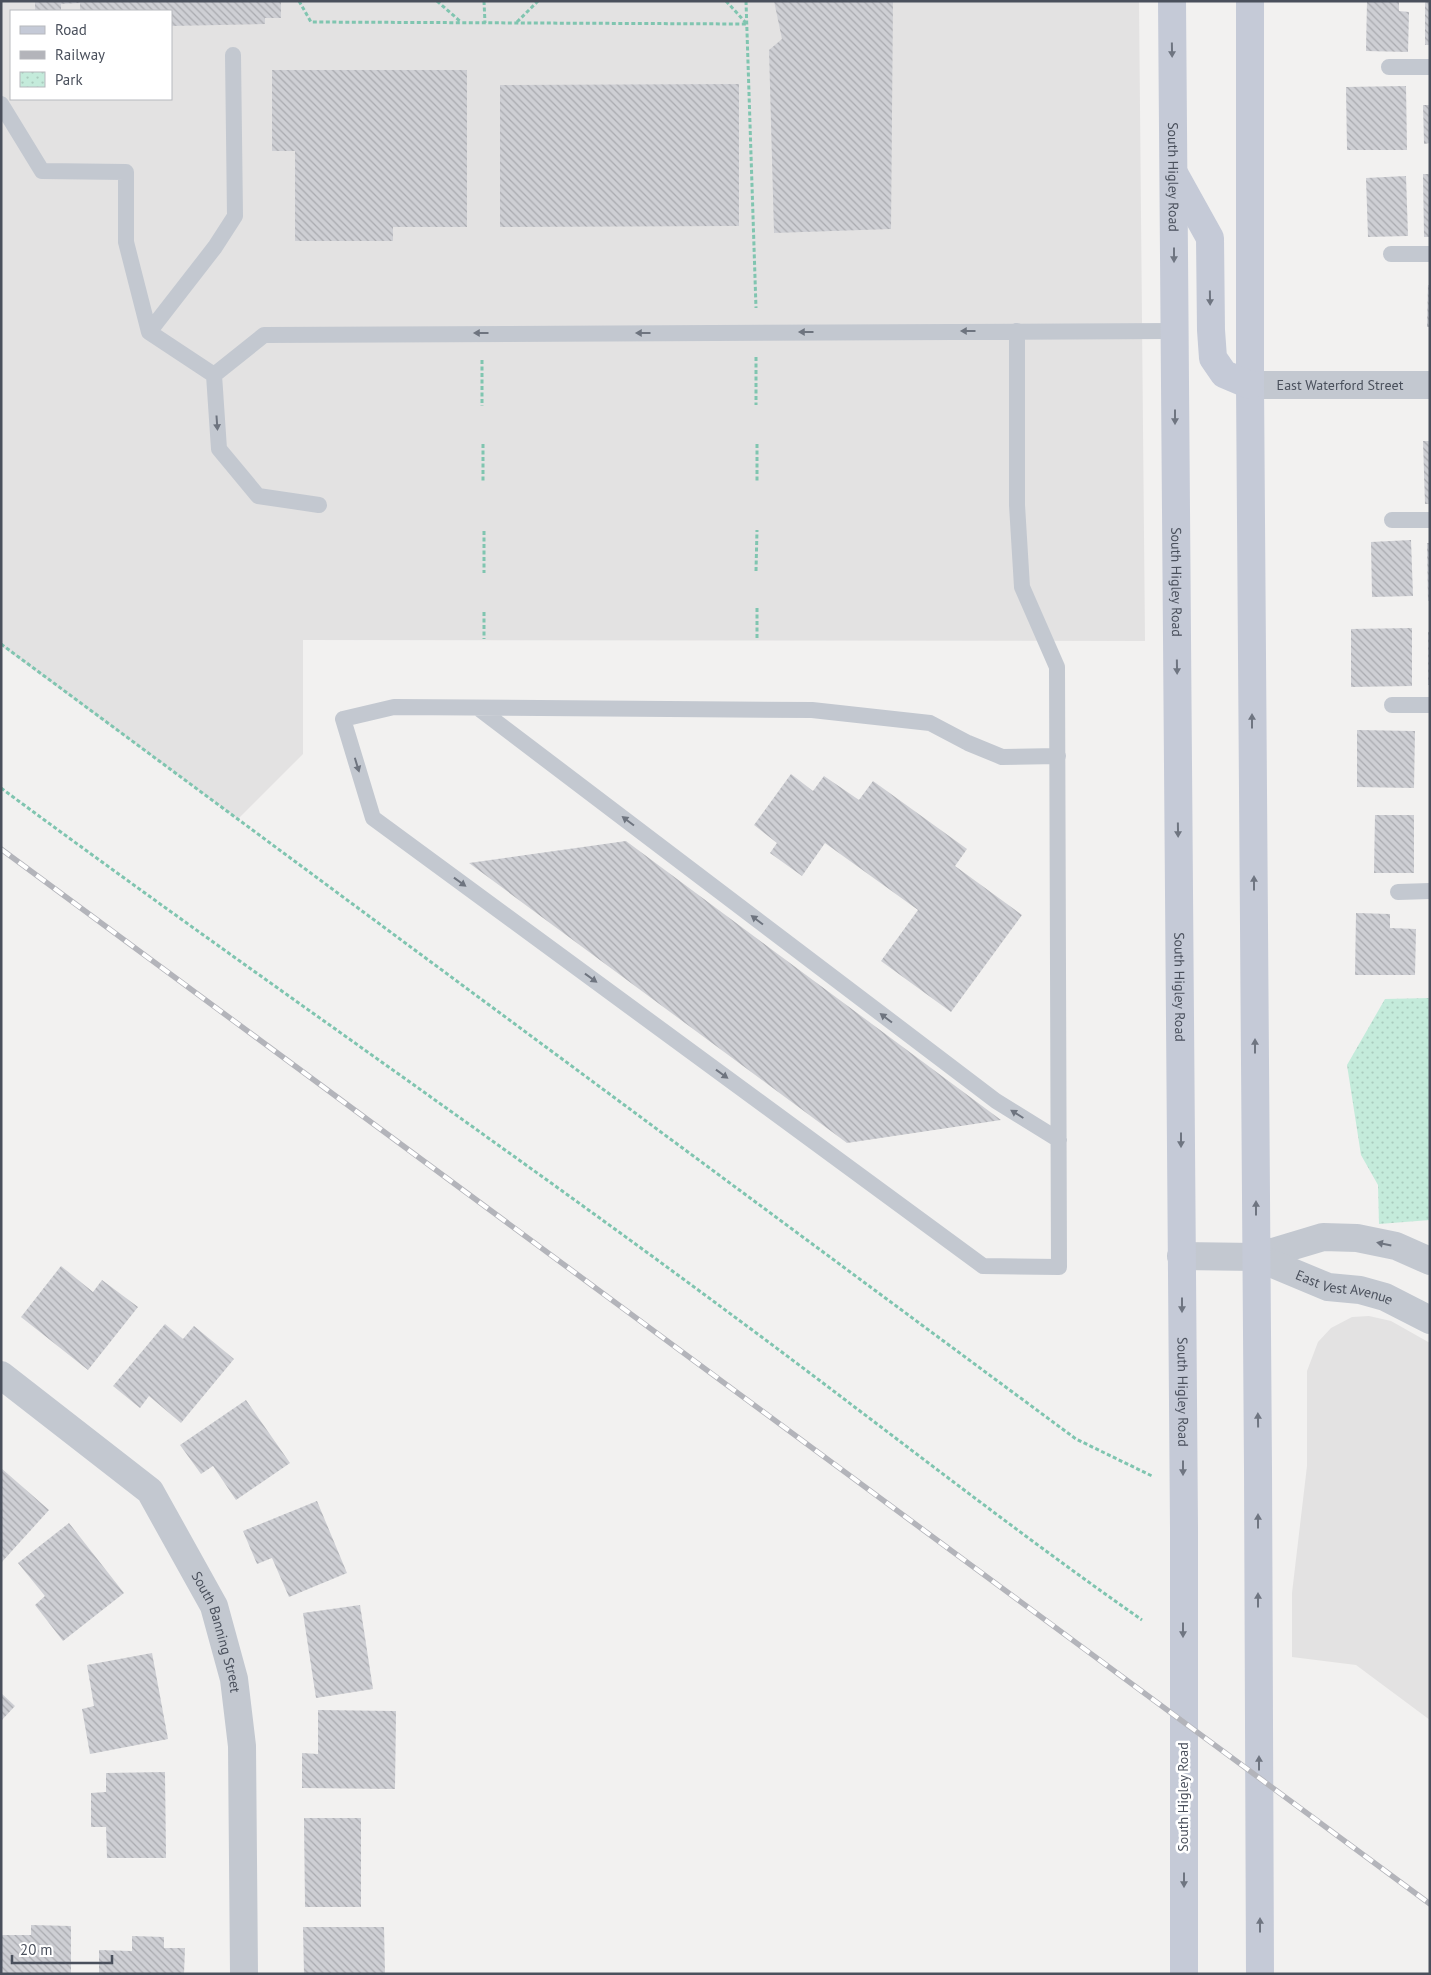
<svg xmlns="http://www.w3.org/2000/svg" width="1431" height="1975" font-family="'PT Sans',sans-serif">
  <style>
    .education { fill: #e3e2e2; fill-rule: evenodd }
    .park { fill: url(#park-dots) }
    .building { fill: url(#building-back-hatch) }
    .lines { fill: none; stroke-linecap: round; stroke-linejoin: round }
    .path { stroke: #80c5b0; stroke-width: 3; stroke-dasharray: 4 2.5; stroke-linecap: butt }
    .service { stroke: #c3c8d0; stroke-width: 16 }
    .minor { stroke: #c3c8d0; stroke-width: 28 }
    .tertiary { stroke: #c3c8d0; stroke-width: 28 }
    .secondary { stroke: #c5cad7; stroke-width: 28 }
    .rail-casing { stroke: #b3b4ba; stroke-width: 5.5 }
    .rail { stroke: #fff; stroke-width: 4; stroke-dasharray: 11; stroke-linecap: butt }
    .oneway { fill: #6f7581 }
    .oneway2 { fill: #6e747f }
    .labels { text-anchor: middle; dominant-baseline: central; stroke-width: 5; stroke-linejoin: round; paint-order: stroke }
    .street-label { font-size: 14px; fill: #4a505c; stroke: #fff }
  </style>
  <defs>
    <pattern id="park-dots" width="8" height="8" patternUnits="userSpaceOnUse" patternTransform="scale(1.25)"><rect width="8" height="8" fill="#c4ebdb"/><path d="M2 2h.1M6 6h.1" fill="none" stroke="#aacbbe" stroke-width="1.8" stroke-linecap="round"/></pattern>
    <pattern id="building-back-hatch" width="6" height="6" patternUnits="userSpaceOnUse" patternTransform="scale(1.25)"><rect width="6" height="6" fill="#cecfd4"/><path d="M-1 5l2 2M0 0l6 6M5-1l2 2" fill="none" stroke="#a9aaaf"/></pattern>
  </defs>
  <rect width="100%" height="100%" fill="#f2f1f0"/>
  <path class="education" d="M1,1H1139L1145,641L303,640V754L238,819L1,646ZM11,11H171V99H11Z
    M1369,1316L1391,1321L1430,1343V1720L1356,1665L1292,1657V1593L1307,1466V1371L1318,1342L1331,1328L1352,1317Z"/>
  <path class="park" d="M1430,998V1220L1379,1224L1378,1185L1361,1155L1347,1065L1385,999Z"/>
  <path class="building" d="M35,1H281V18H265V24L171,26V11H80V3L61,4V11H35Z
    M774,1H893L891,229L774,233L769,50L782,39Z
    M1367,1H1399V11L1409,12L1408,52L1366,51Z
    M1425,1H1430V45H1425Z
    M272,70H467V227H393V241H295V151H272Z
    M739,84V226L500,227V85Z
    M1406,86L1407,150H1347L1346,87Z
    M1423,105H1430V143L1424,144Z
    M1423,174H1430V237H1424Z
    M1406,176L1408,236L1368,237L1366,178Z
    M1428,285H1430V327H1427Z
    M1423,441H1430V504H1425Z
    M1411,540L1413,596L1372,597L1371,542Z
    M1427,543H1430V601H1428Z
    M1412,628V686L1351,687V629Z
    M1428,632H1430V685H1428Z
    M1357,730L1415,731L1414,788L1357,787Z
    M791,774L813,791L824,776L859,800L873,781L967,849L955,866L1022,915L951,1012L881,961L918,910L825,843L802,876L770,853L777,843L754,825Z
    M1375,815H1414V873H1374Z
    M626,841L1001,1120L847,1143L469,863Z
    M1356,913L1390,914V928L1416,929L1415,975H1355Z
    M61,1266L93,1292L102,1280L138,1307L88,1370L21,1317Z
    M165,1324L183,1339L194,1326L234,1359L181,1423L149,1396L140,1408L113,1386Z
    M246,1400L290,1463L236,1500L213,1466L201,1474L180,1445Z
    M1,1468L49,1510L1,1563Z
    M317,1501L347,1573L289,1597L272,1558L257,1564L243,1531Z
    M69,1523L124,1593L63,1641L35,1605L45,1596L18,1563Z
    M360,1605L373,1689L316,1698L303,1613Z
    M152,1653L168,1739L90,1754L82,1709L94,1706L87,1665Z
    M1,1693L15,1706L1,1721Z
    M318,1710L396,1711L395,1789L302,1788V1753L318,1754Z
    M165,1772L166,1858H107L106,1827H91V1793L106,1792V1773Z
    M304,1818H361V1907H305Z
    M31,1925L71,1926V1974H1V1935H31Z
    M303,1927H384L385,1974H304Z
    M132,1936L164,1937V1948H185L184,1974H99V1950L132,1951Z"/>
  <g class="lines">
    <path class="path" d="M299,1L311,22L747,24
      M437,1L461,22
      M484,1L485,23
      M726,1L747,24
      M746,1L756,308
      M517,22L538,1
      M756,357V405
      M482,360V406
      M483,444V483
      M757,444V482
      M484,531V573
      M756,571L757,530
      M757,608V638
      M484,612V639
      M1,644L1076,1439L1152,1476
      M1,788C243,967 491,1136 732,1315C869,1416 1002,1522 1142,1620"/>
    <path class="service" d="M1389,67H1430
      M1,104L42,171L126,172V242L149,332L214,375
      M1391,254H1430
      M1017,331V505L1022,587L1057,667L1059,1267L983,1266L373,818L343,719L394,707L812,710L930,723L968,743L1002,757L1058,756
      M149,332L215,247L235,216L233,55
      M214,375L264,335L1174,331
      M214,375L219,449L258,496L319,505
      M1392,520H1430
      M1392,705H1430
      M478,708L996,1101L1059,1140
      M1398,892L1430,891"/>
    <g class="minor">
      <path id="s1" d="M1250,385H1430"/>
      <path id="s2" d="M1,1375L150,1491L214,1606L234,1679L242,1746L244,1974"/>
    </g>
    <g class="tertiary">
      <path d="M1181,1256L1256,1257L1323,1237L1357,1238L1396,1246L1430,1261"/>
      <path id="s3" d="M1256,1257L1328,1287L1360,1290L1385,1297L1430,1320"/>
    </g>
    <g class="secondary">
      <path id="s4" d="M1172,1L1184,1528V1974"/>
      <path d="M1250,1V385L1258,1468L1260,1974"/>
      <path d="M1175,175L1210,238L1211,330L1213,358L1224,374L1250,385"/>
    </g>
    <defs>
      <path id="rail" d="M1,849L1430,1904"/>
    </defs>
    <use href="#rail" class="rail-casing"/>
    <use href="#rail" class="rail"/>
  </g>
  <defs><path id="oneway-solid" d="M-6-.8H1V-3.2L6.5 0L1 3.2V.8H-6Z" transform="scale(1.25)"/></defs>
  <g class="oneway">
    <use href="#oneway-solid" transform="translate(1172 50) rotate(89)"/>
    <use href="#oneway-solid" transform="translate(1174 255) rotate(90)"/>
    <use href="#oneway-solid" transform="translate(1210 298) rotate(89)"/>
    <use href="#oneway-solid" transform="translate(1175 417) rotate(90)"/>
    <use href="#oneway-solid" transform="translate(1177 667) rotate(89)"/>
    <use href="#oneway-solid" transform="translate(1252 721) rotate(-90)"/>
    <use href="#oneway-solid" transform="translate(1178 830) rotate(89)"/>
    <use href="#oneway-solid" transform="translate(1254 883) rotate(-90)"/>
    <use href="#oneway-solid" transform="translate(1255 1046) rotate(-90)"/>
    <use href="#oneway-solid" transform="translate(1181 1140) rotate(90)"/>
    <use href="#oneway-solid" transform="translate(1256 1208) rotate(-90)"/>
    <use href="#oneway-solid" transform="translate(1182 1305) rotate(90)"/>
    <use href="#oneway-solid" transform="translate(1258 1420) rotate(-91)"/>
    <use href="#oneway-solid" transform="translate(1183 1468) rotate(90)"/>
    <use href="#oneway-solid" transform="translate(1258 1521) rotate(-90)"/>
    <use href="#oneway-solid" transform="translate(1258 1600) rotate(-90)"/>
    <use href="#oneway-solid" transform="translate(1183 1630) rotate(90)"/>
    <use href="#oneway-solid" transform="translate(1259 1763) rotate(-90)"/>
    <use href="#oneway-solid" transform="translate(1184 1880) rotate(90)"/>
    <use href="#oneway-solid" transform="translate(1260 1925) rotate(-90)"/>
  </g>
  <g class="oneway2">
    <use href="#oneway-solid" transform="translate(968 331) rotate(180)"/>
    <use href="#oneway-solid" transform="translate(806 332) rotate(180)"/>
    <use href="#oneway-solid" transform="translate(481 333) rotate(180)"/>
    <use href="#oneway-solid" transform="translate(643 333) rotate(180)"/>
    <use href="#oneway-solid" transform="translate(217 423) rotate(86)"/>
    <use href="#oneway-solid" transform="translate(357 765) rotate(73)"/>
    <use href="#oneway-solid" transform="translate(628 821) rotate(-143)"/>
    <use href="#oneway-solid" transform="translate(460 882) rotate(36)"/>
    <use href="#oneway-solid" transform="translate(757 920) rotate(-143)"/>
    <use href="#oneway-solid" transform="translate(591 978) rotate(36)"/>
    <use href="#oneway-solid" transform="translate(886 1018) rotate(-143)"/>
    <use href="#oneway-solid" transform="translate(722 1074) rotate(36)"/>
    <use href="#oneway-solid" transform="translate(1017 1114) rotate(-148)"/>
    <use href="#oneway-solid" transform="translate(1384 1244) rotate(-168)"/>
  </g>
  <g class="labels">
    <g class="street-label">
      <text stroke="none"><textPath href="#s4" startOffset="176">South Higley Road</textPath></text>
      <text stroke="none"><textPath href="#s1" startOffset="90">East Waterford Street</textPath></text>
      <text stroke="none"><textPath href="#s4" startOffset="581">South Higley Road</textPath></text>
      <text stroke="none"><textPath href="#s4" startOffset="986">South Higley Road</textPath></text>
      <text stroke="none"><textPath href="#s3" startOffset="94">East Vest Avenue</textPath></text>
      <text stroke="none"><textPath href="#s4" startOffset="1391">South Higley Road</textPath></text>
      <text stroke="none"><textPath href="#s2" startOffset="346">South Banning Street</textPath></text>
      <text transform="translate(1183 1797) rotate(-90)">South Higley Road</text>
    </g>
  </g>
  <rect width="1431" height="1975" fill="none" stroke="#4a505c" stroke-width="5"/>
  <rect x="10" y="10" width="162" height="90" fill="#ffffff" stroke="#b7b9be"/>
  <rect x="20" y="26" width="25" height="8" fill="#c5cad7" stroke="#b7b9be"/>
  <text x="55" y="35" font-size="15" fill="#4a505c">Road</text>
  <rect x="20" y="51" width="25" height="8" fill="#b3b4ba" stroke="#b7b9be"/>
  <text x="55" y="60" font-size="15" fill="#4a505c">Railway</text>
  <rect x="20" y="72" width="25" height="15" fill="url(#park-dots)" stroke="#b7b9be"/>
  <text x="55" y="85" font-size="15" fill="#4a505c">Park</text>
  <path d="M12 1955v8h100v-8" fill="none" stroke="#4a505c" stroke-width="2.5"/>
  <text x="20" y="1955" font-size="15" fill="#4a505c" stroke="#ffffff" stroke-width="4" paint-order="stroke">20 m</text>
</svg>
